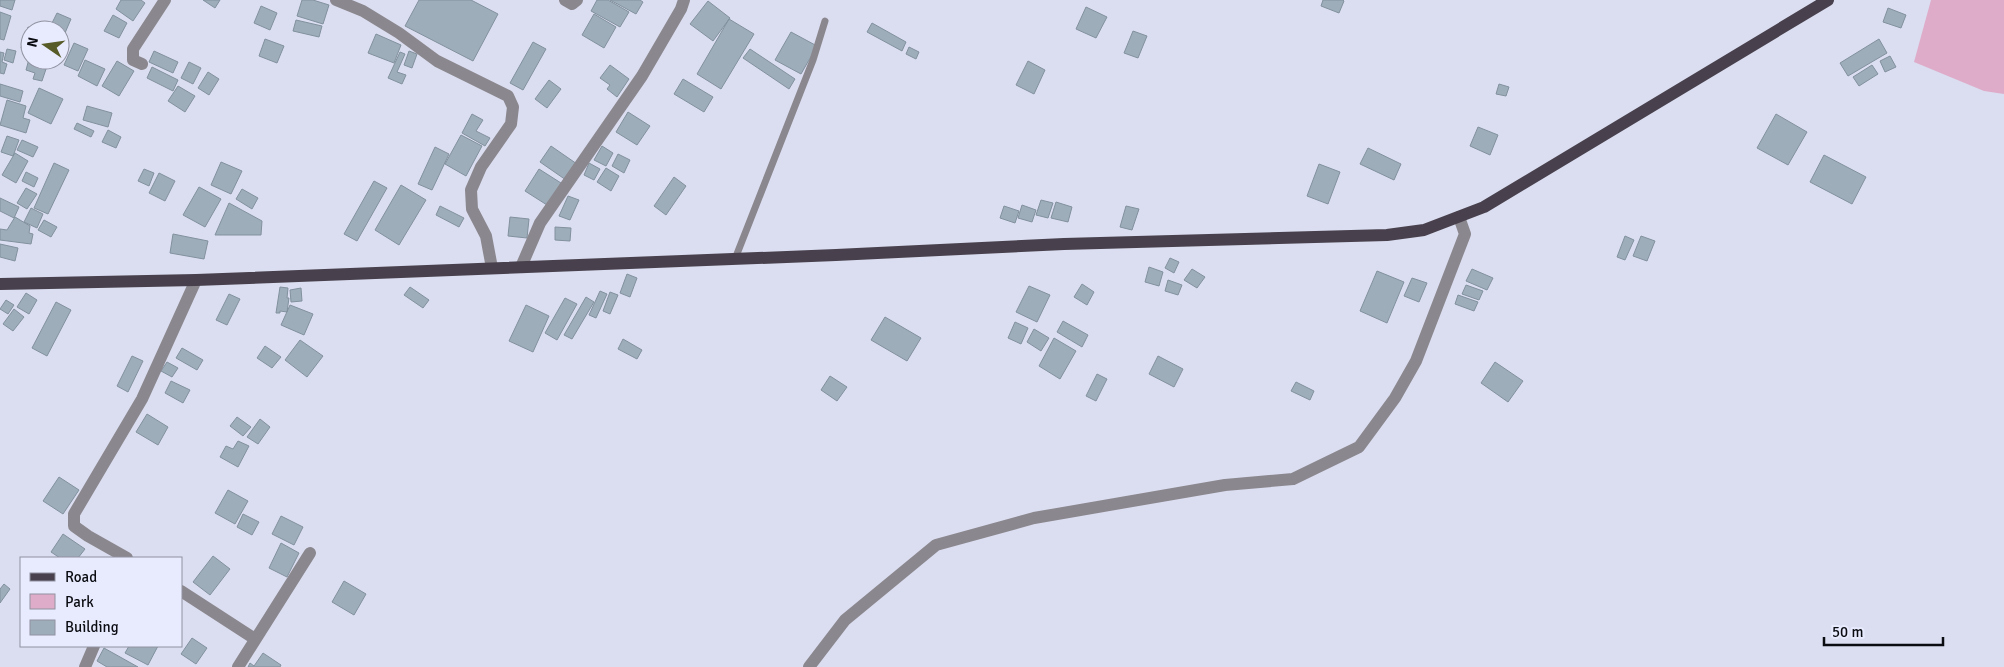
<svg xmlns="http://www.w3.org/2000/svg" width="2004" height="667" font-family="Signika,sans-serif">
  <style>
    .green { fill: #deacc8 }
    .building { fill: #9eadba; stroke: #82919e }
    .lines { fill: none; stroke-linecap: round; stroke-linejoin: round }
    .lane { stroke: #8b878e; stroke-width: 7 }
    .street { stroke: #8b878e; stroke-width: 12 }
    .primary { stroke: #48414d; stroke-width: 12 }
  </style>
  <rect width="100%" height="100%" fill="#dbdef1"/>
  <path class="green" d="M1931,0H2004V94L1984,91L1914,62Z"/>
  <path class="building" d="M0,0H15L12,10L0,6Z
    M121,0H141L145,3L133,21L116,9Z
    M203,0H220L215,8Z
    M302,0H313L329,5L323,24L297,16Z
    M419,0H471L498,14L473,61L405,26Z
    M597,0H608L629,12L620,27L591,11Z
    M610,0H640L643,2L636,14Z
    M1323,0H1343L1344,1L1339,13L1321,6Z
    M708,1L730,18L713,41L690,24Z
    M261,6L277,13L270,30L254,23Z
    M1086,7L1107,17L1096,38L1076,29Z
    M1888,8L1906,15L1901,28L1883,22Z
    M0,12L11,16L4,40L0,39Z
    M57,13L71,19L65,33L50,27Z
    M594,14L616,27L604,48L582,35Z
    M113,15L127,23L119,38L104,31Z
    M729,19L754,34L721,89L697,74Z
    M296,20L322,26L319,37L293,31Z
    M872,23L906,42L902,51L867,32Z
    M28,27L37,30H30V51L21,48Z
    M1133,31L1147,36L1138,58L1124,53Z
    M791,32L817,46L801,74L775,60Z
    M376,34L401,45L394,63L368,53Z
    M265,39L284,46L277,63L259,56Z
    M1879,39L1887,53L1848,76L1840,63Z
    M533,42L546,49L523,90L510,83Z
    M74,43L88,49L78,71L64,65Z
    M909,47L919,52L916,59L906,54Z
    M7,49L16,51L13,63L4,60Z
    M750,49L795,79L789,89L743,58Z
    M154,51L178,62L173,73L149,62Z
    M409,51L417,54L412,68L404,65Z
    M0,52L4,53L2,62L7,64L4,74L0,73Z
    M400,52L405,54L397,72L406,75L402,84L388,78Z
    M1890,56L1896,67L1885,72L1880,61Z
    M29,59L49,60L42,81L33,79L35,73L26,70Z
    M85,60L105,69L97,86L78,76Z
    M117,61L134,71L119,96L102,86Z
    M1028,61L1045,70L1034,94L1016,85Z
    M189,62L201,68L193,84L181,78Z
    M610,65L629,79L617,97L607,89L610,85L600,78Z
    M1872,65L1878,74L1859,86L1853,77Z
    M152,67L178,80L173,91L147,78Z
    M208,72L219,79L209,95L198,88Z
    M683,79L713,97L704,112L674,94Z
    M549,80L561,89L547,108L535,99Z
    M0,84L23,91L20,102L0,96Z
    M1499,84L1509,87L1506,96L1496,94Z
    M178,86L195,96L185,112L168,101Z
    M39,88L63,99L51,124L28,113Z
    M7,100L26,106L23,118L30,120L26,133L0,125Z
    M87,106L112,113L108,127L83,120Z
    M628,112L650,126L637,145L616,132Z
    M472,114L483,120L476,131L490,138L485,146L462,133Z
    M1776,114L1807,132L1788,165L1757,148Z
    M77,123L94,131L91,137L74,129Z
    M1478,127L1498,135L1490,155L1470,146Z
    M108,130L121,137L116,148L102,142Z
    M461,135L482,146L466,176L445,164Z
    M7,136L19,140L13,156L1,152Z
    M22,140L38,147L33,157L17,150Z
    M551,146L577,164L566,180L540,162Z
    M602,146L613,153L606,166L594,160Z
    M435,147L449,154L432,190L418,184Z
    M1368,148L1401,164L1394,180L1360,164Z
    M15,153L28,161L16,183L2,175Z
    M618,154L630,160L624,173L612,166Z
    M1824,155L1866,177L1852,204L1810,182Z
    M221,162L242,171L231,194L211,185Z
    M54,163L69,170L48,214L34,208Z
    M589,163L600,169L594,180L584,175Z
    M1319,164L1340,172L1328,204L1307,196Z
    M606,168L619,176L611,191L597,182Z
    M144,169L154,173L149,186L138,181Z
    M539,169L561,183L547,205L525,191Z
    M26,172L38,178L34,187L22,181Z
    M159,173L175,181L165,201L149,193Z
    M674,177L686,186L666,215L654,206Z
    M374,181L387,188L357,241L344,234Z
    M401,185L426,200L399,245L375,230Z
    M199,187L221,199L205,227L183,215Z
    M26,188L37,194L27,209L17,203Z
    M242,189L258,198L252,209L236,199Z
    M568,196L579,200L570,220L559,216Z
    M0,198L19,207L14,218L0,211Z
    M1041,200L1053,203L1048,218L1036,215Z
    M1056,202L1072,207L1068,222L1051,218Z
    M229,203L262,221L261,235H215Z
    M1022,205L1036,210L1032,222L1018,218Z
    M440,206L464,218L459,227L436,215Z
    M1004,206L1019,211L1015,223L1000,218Z
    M1126,206L1139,209L1132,230L1120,227Z
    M31,208L43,214L37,228L24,222Z
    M15,217L30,226L29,233L33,234L31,244L0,240V229L7,230Z
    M510,217L529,219L527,238L508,236Z
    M44,220L57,227L51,237L38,230Z
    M555,227L571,228L570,241L555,240Z
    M173,234L208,241L204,259L170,253Z
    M1625,236L1634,240L1625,260L1617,257Z
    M1641,236L1655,241L1647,261L1633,256Z
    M0,244L18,248L15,261L0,257Z
    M1170,258L1179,262L1174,273L1165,268Z
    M1149,267L1163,272L1159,286L1145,282Z
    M1192,269L1205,277L1197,288L1184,280Z
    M1472,269L1493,278L1487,290L1466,281Z
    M1377,271L1404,282L1387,323L1360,311Z
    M627,274L637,278L630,297L620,293Z
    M1412,278L1427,283L1419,302L1404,296Z
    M1168,280L1182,285L1178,295L1165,291Z
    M1082,284L1094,292L1087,305L1074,297Z
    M1466,285L1483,291L1479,300L1462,294Z
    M1029,286L1050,295L1037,322L1016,312Z
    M280,287L288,288L287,298H289L287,312L280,311V313H276Z
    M410,287L429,300L423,308L404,295Z
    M301,288L302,301L291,302L290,290Z
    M600,291L607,294L596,318L589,315Z
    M610,292L618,295L610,314L603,311Z
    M26,293L37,300L29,314L17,307Z
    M229,294L240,299L227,325L216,320Z
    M1458,295L1478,302L1474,311L1455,304Z
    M586,297L594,302L572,339L564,335Z
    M565,298L577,304L557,340L545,333Z
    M6,300L14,305L8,314L0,309Z
    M56,302L71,310L47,356L32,348Z
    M290,305L313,314L304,335L281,325Z
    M526,305L549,316L533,352L509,341Z
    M14,309L24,317L13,331L3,324Z
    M885,317L921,338L907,361L871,340Z
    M1063,321L1088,335L1082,347L1057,332Z
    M1015,322L1028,328L1021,344L1008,338Z
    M1034,329L1049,338L1041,351L1027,342Z
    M1054,338L1076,351L1060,379L1039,366Z
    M623,339L642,350L637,359L618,349Z
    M300,340L323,356L307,377L285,360Z
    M265,346L281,357L272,368L257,358Z
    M182,348L203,360L197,370L176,358Z
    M132,356L143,361L128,392L117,386Z
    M1158,356L1183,369L1174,387L1149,374Z
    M167,362L178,368L172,377L161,371Z
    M1495,362L1523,381L1508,402L1481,383Z
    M1097,374L1107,379L1096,401L1086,396Z
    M830,376L847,387L837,401L821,390Z
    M171,381L190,390L183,403L165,393Z
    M1296,382L1314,391L1310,400L1291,391Z
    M147,414L168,427L158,445L136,432Z
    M237,417L251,427L243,436L230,426Z
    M260,419L270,427L258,444L247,437Z
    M238,441L249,446L238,467L220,457L226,446L233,449Z
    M59,477L79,490L63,514L43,501Z
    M228,490L248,501L235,524L215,513Z
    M243,514L259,522L252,535L237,527Z
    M281,516L303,527L294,545L272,534Z
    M63,534L85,549L78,558H60L51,552Z
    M281,543L299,553L287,577L269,568Z
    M213,556L230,569L210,595L193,582Z
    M344,581L366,594L354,615L332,602Z
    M4,584L10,589L0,603V589Z
    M192,638L207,648L196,664L181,654Z
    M129,646H158L148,665L125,653Z
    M104,648L138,667H107L97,661Z
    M263,653L281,665L280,667H248L250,663L254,666Z"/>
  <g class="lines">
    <path class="lane" d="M735,259L813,60L825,21"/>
    <path class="street" d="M336,0L363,11L399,33L437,61L508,96L513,107L511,124L481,167L471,190L472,209L486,236L492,268
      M565,0L572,4L577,0
      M142,64L133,60V49L165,0
      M521,267L540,223L642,76L681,9L684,0
      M127,558L88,536L74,526V514L142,399L196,280
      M181,591L255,639
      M85,667L94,646
      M238,667L310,553
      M809,667L845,620L936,545L1034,518L1225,485L1293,479L1359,447L1395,398L1416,361L1465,234L1459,217"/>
    <path class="primary" d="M0,284L196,280L836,255L1064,244L1387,235L1424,230L1484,207L1828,0"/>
  </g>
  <rect x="20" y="557" width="162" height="90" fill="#e8ebfe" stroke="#9092a0"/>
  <rect x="30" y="573" width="25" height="8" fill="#48414d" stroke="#9092a0"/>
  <text x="65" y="582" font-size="15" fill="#0b0c12">Road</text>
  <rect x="30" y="594" width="25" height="15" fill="#deacc8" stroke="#9092a0"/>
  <text x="65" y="607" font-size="15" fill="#0b0c12">Park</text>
  <rect x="30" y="620" width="25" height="15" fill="#9eadba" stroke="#9092a0"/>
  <text x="65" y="632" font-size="15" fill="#0b0c12">Building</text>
  <g transform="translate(45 45) rotate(283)"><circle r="24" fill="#e8ebfe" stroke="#9092a0"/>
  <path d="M0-4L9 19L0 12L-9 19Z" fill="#575b28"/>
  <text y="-8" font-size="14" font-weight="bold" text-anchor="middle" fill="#0b0c12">N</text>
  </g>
  <path d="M1824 637v8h119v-8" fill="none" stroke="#0b0c12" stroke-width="2.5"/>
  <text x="1832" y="637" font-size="15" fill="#0b0c12" stroke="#e8ebfe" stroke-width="4" paint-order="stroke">50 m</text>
</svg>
